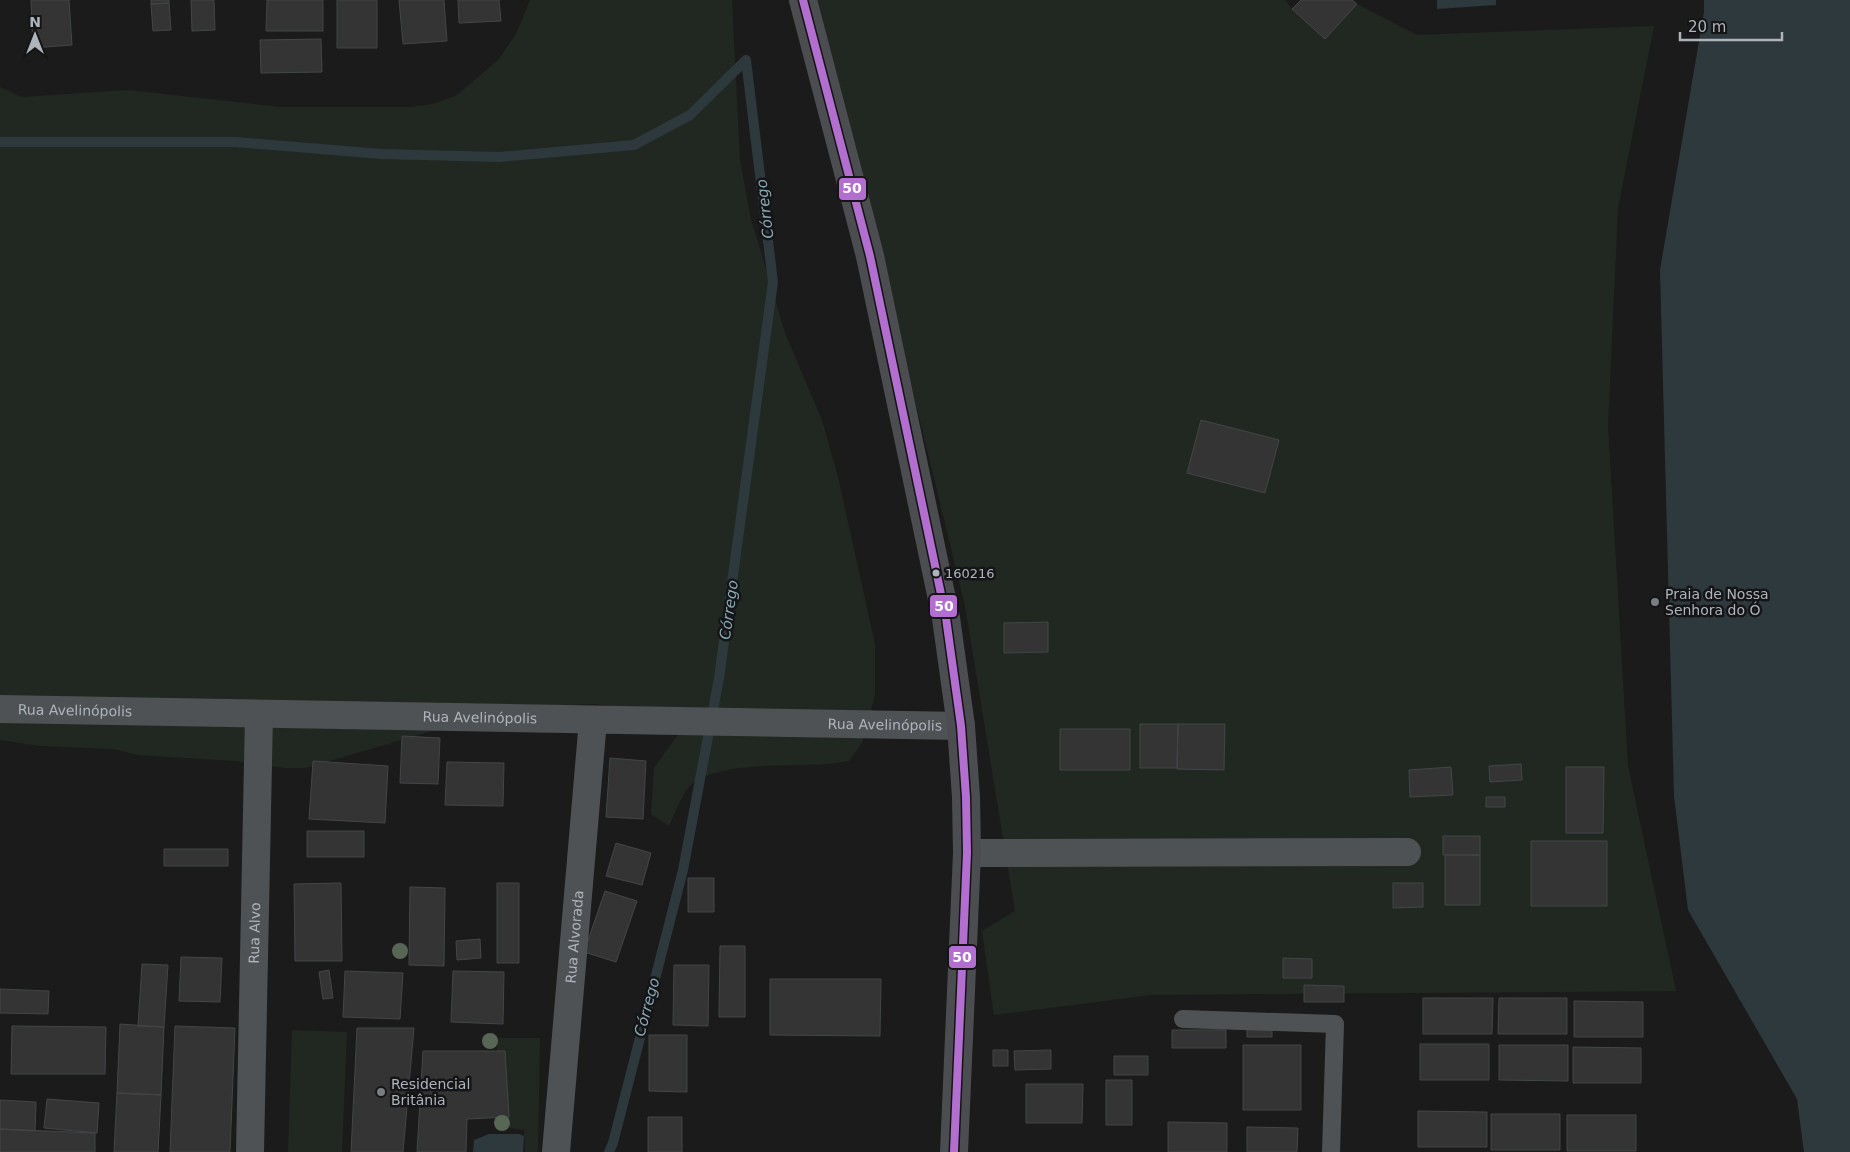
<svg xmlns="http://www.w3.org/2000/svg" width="1850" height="1152" font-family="'DejaVu Sans',sans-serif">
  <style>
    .green { fill: #212821 }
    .water { fill: #2e393d }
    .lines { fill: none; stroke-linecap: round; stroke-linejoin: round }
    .stream { stroke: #2e393d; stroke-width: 10 }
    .building { fill: #343435; stroke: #434647 }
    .service { stroke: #4f5254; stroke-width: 18 }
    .minor { stroke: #4f5254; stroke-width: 28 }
    .primary { stroke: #4c4d50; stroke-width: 28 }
    .bus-1-casing { stroke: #151517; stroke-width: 11 }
    .bus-1 { stroke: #b36fd0; stroke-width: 8 }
    .tree { fill: #586656 }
    .bus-dot { fill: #adb4bb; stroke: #151517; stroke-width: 2 }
    .poi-dot { fill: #7a7e83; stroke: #151517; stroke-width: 2 }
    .labels { text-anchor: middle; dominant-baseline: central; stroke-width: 5; stroke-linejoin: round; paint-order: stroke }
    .bus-label { font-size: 13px; fill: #adb4bb; stroke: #151517; text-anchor: start }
    .poi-label { font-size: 14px; fill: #adb4bb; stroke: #151517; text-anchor: start }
    .street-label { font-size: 14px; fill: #adb4bb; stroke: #151517 }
    .water-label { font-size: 15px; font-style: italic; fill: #87a8b3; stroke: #151517 }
    .line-badge { stroke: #151517; stroke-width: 2 }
    .badge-label { font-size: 14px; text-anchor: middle; font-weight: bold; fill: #fff }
  </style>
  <rect width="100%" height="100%" fill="#1b1b1b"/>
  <path class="green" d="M530,0H732L740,160L751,219L785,333L822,420L838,477L875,644V695L862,743L849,761C806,770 725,757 691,785C683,791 674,816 669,826L651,814L654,768L682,729L665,713L596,704L542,706L439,729L306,768H284L235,761L137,755L114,749L40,746L0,740V87L22,97L128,90L280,107H410L433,104L457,95L498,60L516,34Z
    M818,0H1285L1292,9L1357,4L1417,35L1654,26L1618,208L1608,426L1628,766L1676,991L1151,995L994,1015L982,931L1015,911L965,606Z
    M292,1030L347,1032L342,1152H288Z
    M497,1038H540L538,1152H525L524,1130L495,1126Z"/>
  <path class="water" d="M1437,0H1496V5L1437,9Z
    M1704,0H1850V1152H1804L1797,1099L1688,910L1674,796L1660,270L1704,12Z
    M489,1134H519L524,1136L523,1152H473L474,1140Z"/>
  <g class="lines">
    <path class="stream" d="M0,142H236L382,154L500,157L634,145L690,115L746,60
      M609,1152L613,1143L683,870L719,678L773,282L746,60"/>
  </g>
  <path class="building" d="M31,0H69L72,45L33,48Z
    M151,0H169V3L151,4Z
    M191,0H214L215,30L192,31Z
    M267,0H323V31H266Z
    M337,0H377V48H337Z
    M399,0H444L447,41L403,44Z
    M458,0H499L501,21L459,23Z
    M1301,0H1352L1357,4L1325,39L1292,9Z
    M169,3L171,30L153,31L151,4Z
    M321,39L322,72L261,73L260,40Z
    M1201,420L1279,440L1265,493L1187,473Z
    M1048,622V652L1004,653V623Z
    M1140,724H1178L1177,768H1140Z
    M1178,724H1225L1224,770L1177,769Z
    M1060,729H1130V770H1060Z
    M402,736L440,738L438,784L400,783Z
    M610,758L646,761L643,819L606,817Z
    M313,761L388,766L385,823L309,819Z
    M447,762L504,763L503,806L445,805Z
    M1521,764L1522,780L1490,782L1489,766Z
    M1451,767L1453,795L1410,797L1409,770Z
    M1566,767H1604L1603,833H1566Z
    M1486,797H1505V807H1486Z
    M307,831H364V857H307Z
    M1443,836H1480V855H1443Z
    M1531,841H1607V906H1531Z
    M616,843L651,853L642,885L606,876Z
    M164,849H228V866H164Z
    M1445,855H1480V905H1445Z
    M688,878H714V912H688Z
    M341,883L342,961H295L294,884Z
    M497,883H519V963H497Z
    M1393,883H1423V907L1393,908Z
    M410,887L445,888L444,966L409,965Z
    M605,891L637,901L616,962L584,952Z
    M480,939L481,958L457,960L456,941Z
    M720,946H745V1017H719Z
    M181,957L222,958L220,1002L179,1001Z
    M1283,958L1312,959V978H1283Z
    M142,964L168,965L164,1027L138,1026Z
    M674,965H709L708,1026L673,1025Z
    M329,970L333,998L323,999L319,972Z
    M345,971L403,973L400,1019L343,1017Z
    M453,971L504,972L503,1024L451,1022Z
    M770,979H881L880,1036L770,1035Z
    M1304,985L1344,986V1002H1304Z
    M0,989L49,991L48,1014L0,1013Z
    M1423,998H1493L1492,1034H1423Z
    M1499,998H1567V1034H1498Z
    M1574,1001L1643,1002V1037H1574Z
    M120,1024L164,1027L161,1095L117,1093Z
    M12,1026L106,1027L105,1074H11Z
    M175,1026L235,1028L230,1152H170Z
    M1247,1027H1272V1037H1247Z
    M357,1028H414L403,1152H351Z
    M1172,1030H1226V1048H1172Z
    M649,1035H687V1092L649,1091Z
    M1420,1044H1489V1080H1420Z
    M1243,1045H1301V1110H1243Z
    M1499,1045H1568V1081L1499,1080Z
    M1573,1047L1641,1048V1083H1573Z
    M993,1050H1008V1066H993Z
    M1051,1050V1069L1015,1070L1014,1051Z
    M423,1051H505L509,1117L467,1119L466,1152H417Z
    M1114,1056H1148V1075H1114Z
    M1106,1080H1132V1125H1106Z
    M1026,1084H1083L1082,1123H1026Z
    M117,1093L161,1095L158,1152H114Z
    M47,1099L99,1103L97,1133L44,1128Z
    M0,1100L36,1102L35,1131L0,1129Z
    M1418,1111L1487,1112V1147H1418Z
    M1491,1114H1560V1150H1491Z
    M1567,1115H1636V1151H1567Z
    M648,1117H682V1152H648Z
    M1168,1122L1227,1123V1152H1168Z
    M1247,1127L1298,1128L1297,1152H1247Z
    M0,1129L95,1133V1152H0Z"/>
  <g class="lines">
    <path class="service" d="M1183,1019L1335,1024L1331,1152"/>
    <g class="minor">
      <path id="s1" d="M0,709L961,726"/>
      <path d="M967,853L1407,852"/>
      <path id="s2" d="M250,1152L259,714"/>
      <path id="s3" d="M556,1152L593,720"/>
    </g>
    <path class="primary" d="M803,0L870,256L946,618L961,726L966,797L967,853L954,1152"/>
    <defs>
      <path id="bus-1" d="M803,0L870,256L946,618L961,726L966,797L967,853L954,1152"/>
    </defs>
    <use href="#bus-1" class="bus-1-casing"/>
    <use href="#bus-1" class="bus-1"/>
  </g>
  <g class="tree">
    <circle cx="400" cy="951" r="8"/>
    <circle cx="490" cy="1041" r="8"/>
    <circle cx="502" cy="1123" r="8"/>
  </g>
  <circle class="bus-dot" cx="936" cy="573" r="4.5"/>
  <g class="poi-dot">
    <circle cx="1655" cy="602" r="5"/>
    <circle cx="381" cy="1092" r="5"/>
  </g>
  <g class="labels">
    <g class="bus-label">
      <text x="945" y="573">160216</text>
    </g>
    <g class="poi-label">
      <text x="1665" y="594">Praia de Nossa<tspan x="1665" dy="16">Senhora do Ó</tspan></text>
      <text x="391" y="1084">Residencial<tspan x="391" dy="16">Britânia</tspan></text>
    </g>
    <g class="street-label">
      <text stroke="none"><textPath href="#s1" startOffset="75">Rua Avelinópolis</textPath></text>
      <text stroke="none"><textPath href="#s1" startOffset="480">Rua Avelinópolis</textPath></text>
      <text stroke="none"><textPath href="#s1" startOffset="885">Rua Avelinópolis</textPath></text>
      <text stroke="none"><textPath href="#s2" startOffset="219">Rua Alvo</textPath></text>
      <text stroke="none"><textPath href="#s3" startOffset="216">Rua Alvorada</textPath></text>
    </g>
    <g class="water-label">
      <text transform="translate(765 209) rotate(-97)">Córrego</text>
      <text transform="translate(729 610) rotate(-82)">Córrego</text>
      <text transform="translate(647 1007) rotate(-75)">Córrego</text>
    </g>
  </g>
  <g class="line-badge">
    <rect x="838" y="177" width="29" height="24" rx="5" fill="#b36fd0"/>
    <rect x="929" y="594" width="29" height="24" rx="5" fill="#b36fd0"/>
    <rect x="948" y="945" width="29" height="24" rx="5" fill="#b36fd0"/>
  </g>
  <g class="badge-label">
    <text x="852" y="193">50</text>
    <text x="944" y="611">50</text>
    <text x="962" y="962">50</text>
  </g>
  <g transform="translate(35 35)" stroke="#151517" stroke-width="4" paint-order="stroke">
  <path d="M0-4L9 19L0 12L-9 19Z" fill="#adb4bb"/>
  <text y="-8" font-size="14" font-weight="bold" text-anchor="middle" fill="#adb4bb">N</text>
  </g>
  <path d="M1680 32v8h102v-8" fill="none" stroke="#adb4bb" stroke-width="2.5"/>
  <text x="1688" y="32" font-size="15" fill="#adb4bb" stroke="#151517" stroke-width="4" paint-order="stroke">20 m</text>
</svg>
